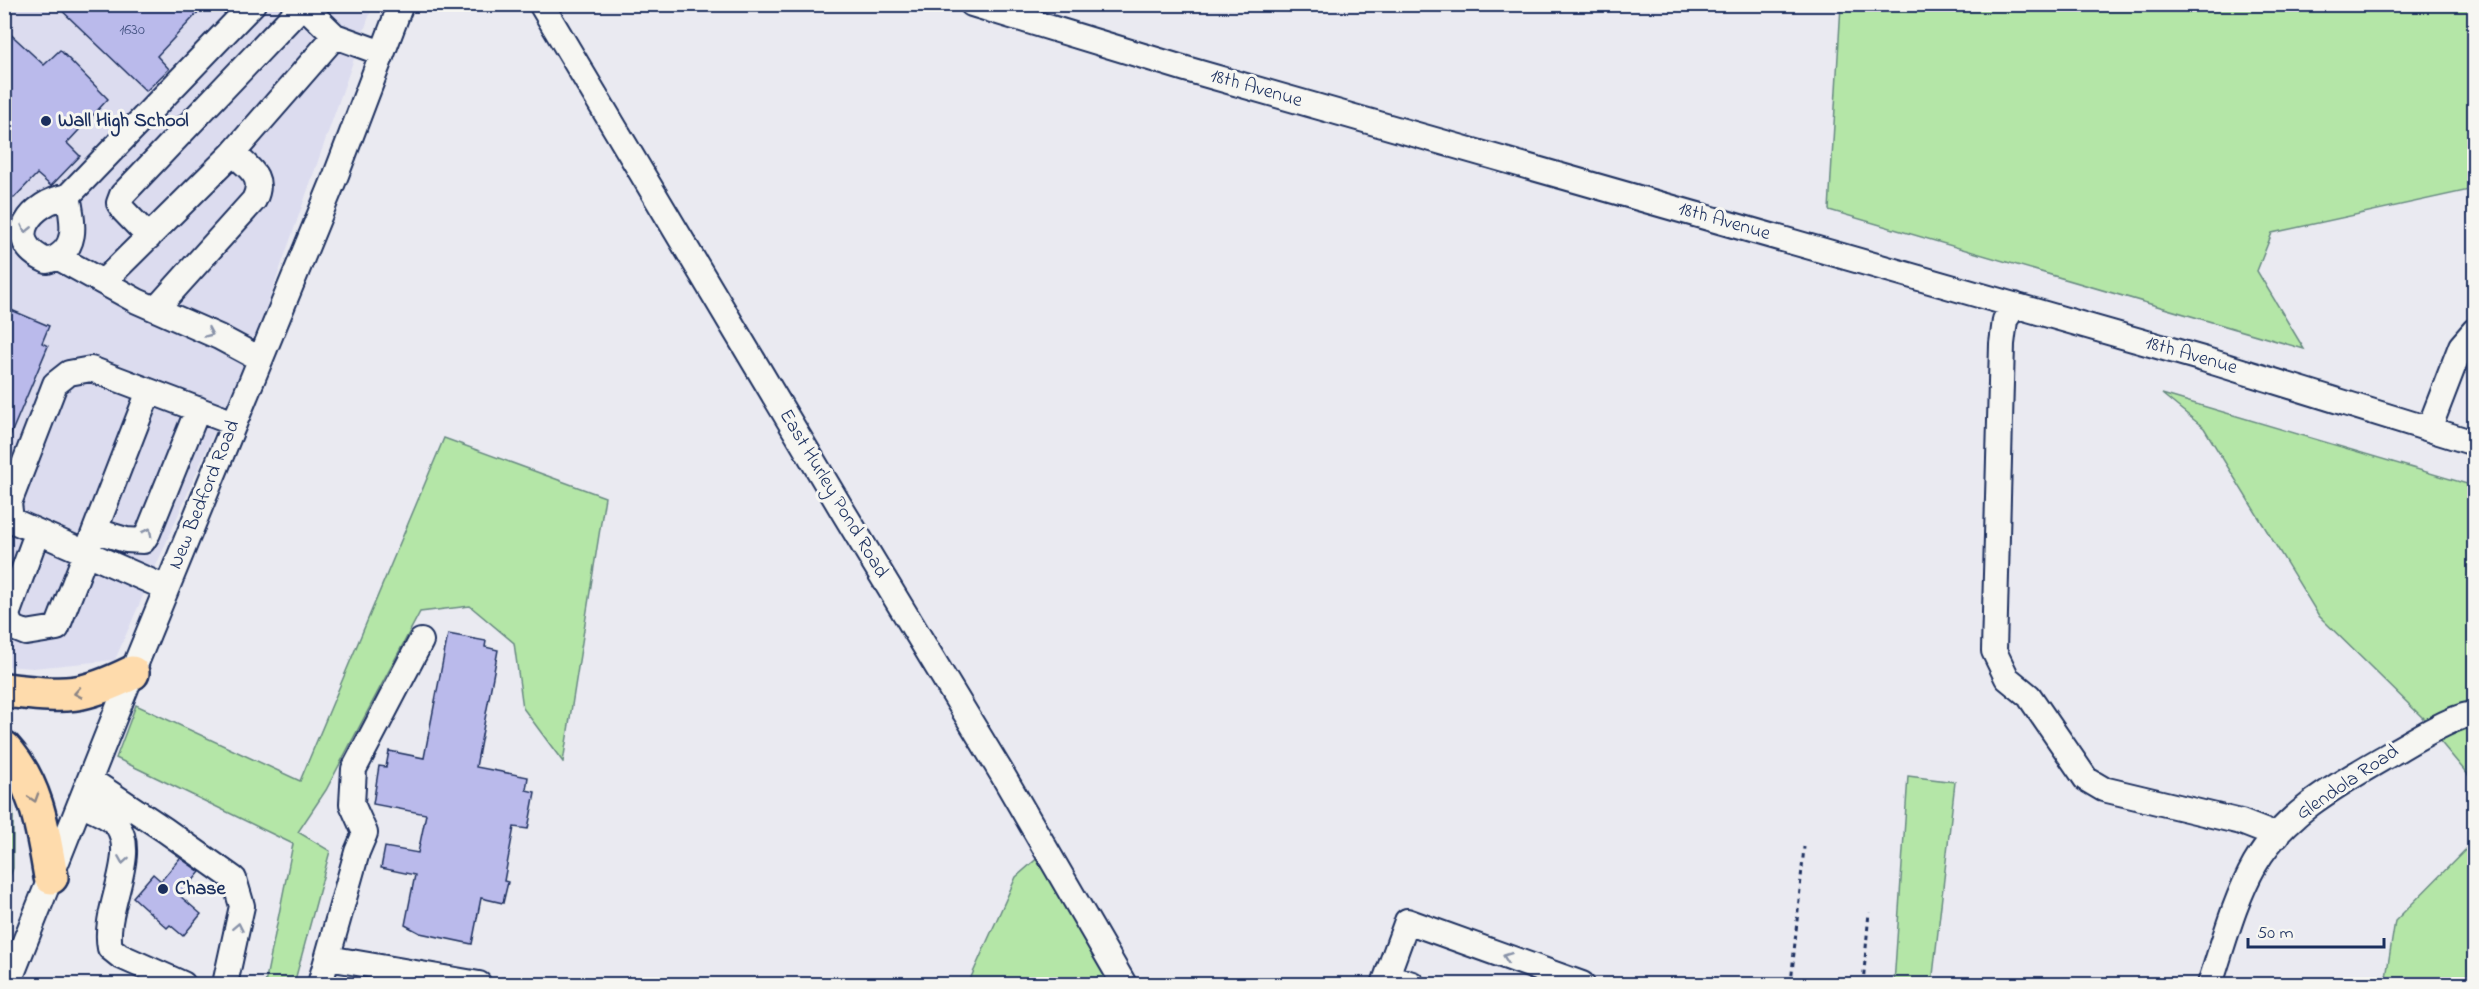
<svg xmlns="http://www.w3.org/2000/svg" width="2479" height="989" font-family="'Indie Flower',sans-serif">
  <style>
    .built { fill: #dcdcef }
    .green { fill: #b4e6a7; stroke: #688a82; stroke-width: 1.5 }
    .building { fill: #babaeb; stroke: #1b2f5e; stroke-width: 1.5 }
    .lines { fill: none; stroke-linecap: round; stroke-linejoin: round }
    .minor-casing { stroke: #1b2f5e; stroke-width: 28 }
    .highway-casing { stroke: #1b2f5e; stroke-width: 38 }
    .path { stroke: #1b2f5e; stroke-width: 3; stroke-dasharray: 4.5 4.5; stroke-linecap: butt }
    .minor { stroke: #f6f6f2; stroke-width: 24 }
    .highway { stroke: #fedbac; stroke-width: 33 }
    .oneway { stroke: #8892a8 }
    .oneway2 { stroke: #8c8585 }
    .poi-dot { fill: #1b2f5e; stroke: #f6f6f2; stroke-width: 2 }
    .labels { text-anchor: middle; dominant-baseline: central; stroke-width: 6; stroke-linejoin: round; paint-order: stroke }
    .number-label { font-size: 16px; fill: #435281 }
    .street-label { font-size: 20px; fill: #1b2f5e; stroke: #f6f6f2 }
    .poi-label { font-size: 20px; font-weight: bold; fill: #1b2f5e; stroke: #f6f6f2; text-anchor: start }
  </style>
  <rect width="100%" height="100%" fill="#eaeaf1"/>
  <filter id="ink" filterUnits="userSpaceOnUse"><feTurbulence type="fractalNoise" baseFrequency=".0167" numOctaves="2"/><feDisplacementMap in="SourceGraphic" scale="12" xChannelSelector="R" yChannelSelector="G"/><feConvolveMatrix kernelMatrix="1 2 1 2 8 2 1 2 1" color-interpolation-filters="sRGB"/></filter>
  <g filter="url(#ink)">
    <path class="built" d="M4,5H373L257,334L115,660L33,668L5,666Z"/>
    <path class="green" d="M1841,5H2474V189L2272,233L2257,271L2304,349L1829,210Z
      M2162,394L2474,486V782L2439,740L2427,722L2319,616L2204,428Z
      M444,438L605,497L563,762L523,708L514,643L470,606L420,612L326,790L298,832L330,851L294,984H265L293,844L116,758L136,705L300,781Z
      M1908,776L1955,782L1932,984H1894Z
      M5,795L13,807V868L5,889Z
      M2474,841V984H2385L2395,921Z
      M1048,849L1130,984H968L1016,877Z"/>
    <path class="building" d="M55,4H206L157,56L169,69L146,91Z
      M4,28L44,65L60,50L108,99L67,143L80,156L51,186L37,174L14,198L4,190Z
      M4,307L49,326L42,343L48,346L5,448Z
      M448,634L486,641L485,647L498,650L476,767L528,777L526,790L535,792L528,829L514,827L504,881L508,882L503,903L481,898L472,944L420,933L405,925L415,875L381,868L385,847L418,853L426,814L373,804L379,766L386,767L389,751L424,758Z
      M180,858L200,872L180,896L201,914L183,936L170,925L167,928L133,897L153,874L161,881Z"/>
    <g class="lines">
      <defs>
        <path id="minor" d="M302,4L335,36L382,53
          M541,4L844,513L1001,772L1124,984
          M972,4L1186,69L2203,359L2474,443
          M233,153L335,36
          M68,196C74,223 79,252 47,261C0,240 32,202 68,196L253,4
          M149,237L124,211L119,203L122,195L303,5
          M59,258L137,301L219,337L260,359
          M103,282L233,153C248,168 266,176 254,200L156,309
          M2015,305L2005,320L2002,344L1994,651L2007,678L2029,696L2086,779L2103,789L2241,822L2277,836
          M2429,429L2461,346L2474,331
          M96,531L126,540L143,541L148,533L198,409
          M37,533L7,615L11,627L26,633L57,628L149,391
          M166,588L11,520L9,503L55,384L69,373L91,369L234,423
          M90,780L165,830L234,879L242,906L225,984
          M80,804C90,809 110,816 117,825C139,856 102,910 110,948L120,956L183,984
          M328,958L479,984
          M1387,976L1412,984
          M8,984L132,673L336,175L401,4
          M320,984L357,852L365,833L352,804L354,769L421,641
          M1384,984L1407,921L1582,984
          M2210,984C2223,945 2234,901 2255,864C2285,812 2342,782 2392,753C2411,742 2454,715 2474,714"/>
        <path id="highway" d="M4,690C64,696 77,700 132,673
          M4,748C37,784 43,830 51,877"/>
      </defs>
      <use href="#minor" class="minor-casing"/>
      <use href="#highway" class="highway-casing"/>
      <path class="path" d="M1791,984L1804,847
        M1863,984L1869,912"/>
      <use href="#minor" class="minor"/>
      <use href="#highway" class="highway"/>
    </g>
    <defs><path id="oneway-chevron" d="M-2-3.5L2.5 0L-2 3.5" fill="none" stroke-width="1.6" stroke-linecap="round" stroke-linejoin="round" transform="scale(1.5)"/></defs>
    <g class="oneway">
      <use href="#oneway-chevron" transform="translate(26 229) rotate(103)"/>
      <use href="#oneway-chevron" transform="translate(209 333) rotate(24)"/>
      <use href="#oneway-chevron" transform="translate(148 532) rotate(-62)"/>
      <use href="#oneway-chevron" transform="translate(123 860) rotate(99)"/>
      <use href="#oneway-chevron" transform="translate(238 927) rotate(-79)"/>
      <use href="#oneway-chevron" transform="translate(1507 957) rotate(-160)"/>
    </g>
    <g class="oneway2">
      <use href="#oneway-chevron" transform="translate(78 693) rotate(170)"/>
      <use href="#oneway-chevron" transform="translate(34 798) rotate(72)"/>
    </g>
  </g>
  <g class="poi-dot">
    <circle cx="46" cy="121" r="6"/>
    <circle cx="163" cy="889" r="6"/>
  </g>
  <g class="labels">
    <g class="number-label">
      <text x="132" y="30">1630</text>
    </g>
    <g class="street-label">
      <text transform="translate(1256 89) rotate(16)">18th Avenue</text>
      <text transform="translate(1724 222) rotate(16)">18th Avenue</text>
      <text transform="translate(2191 356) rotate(16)">18th Avenue</text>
      <text transform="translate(833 494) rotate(59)">East Hurley Pond Road</text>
      <text transform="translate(205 495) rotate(-68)">New Bedford Road</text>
      <text transform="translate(2348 783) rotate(-34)">Glendola Road</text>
    </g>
    <g class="poi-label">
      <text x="58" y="121">Wall High School</text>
      <text x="175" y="889">Chase</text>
    </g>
  </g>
  <rect width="2479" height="989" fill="none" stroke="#f6f6f2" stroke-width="24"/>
  <rect x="12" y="12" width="2455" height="965" fill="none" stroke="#1b2f5e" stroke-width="2" filter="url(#ink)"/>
  <path d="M2248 938v9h136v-9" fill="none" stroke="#1b2f5e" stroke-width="3"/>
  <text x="2257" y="938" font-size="18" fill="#1b2f5e" stroke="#f6f6f2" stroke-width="4.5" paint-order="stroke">50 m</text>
</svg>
